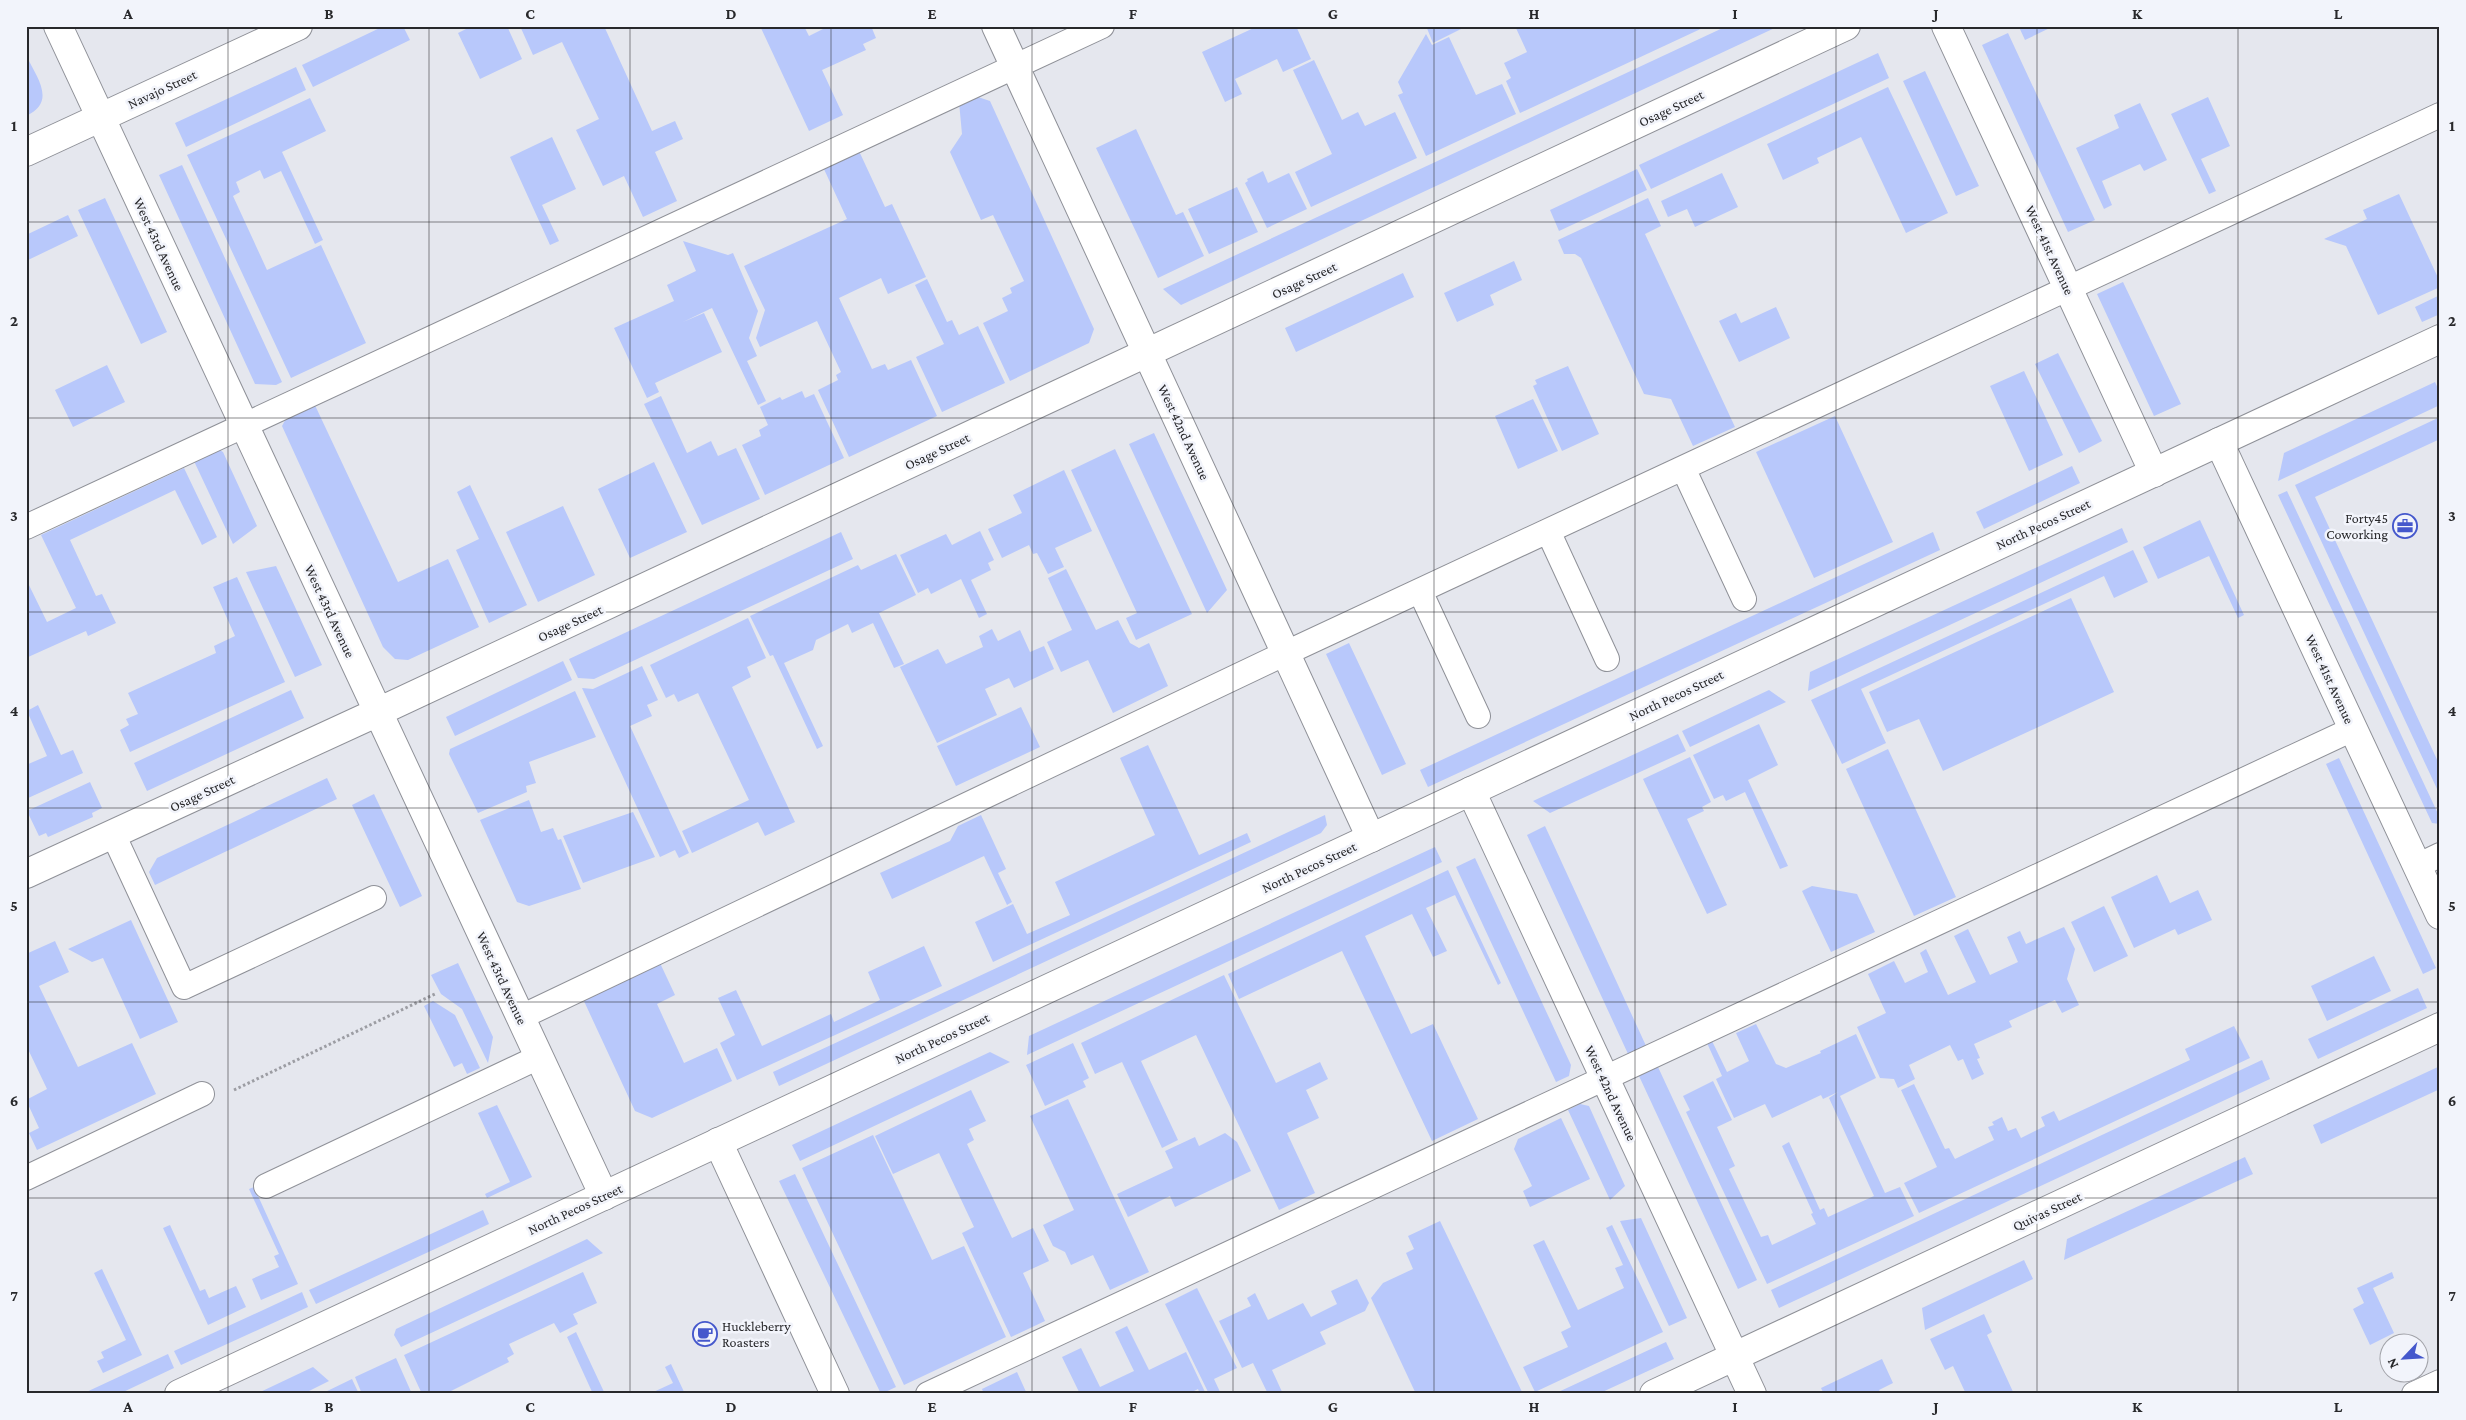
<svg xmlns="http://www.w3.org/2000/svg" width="2466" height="1420" font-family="'Crimson Pro',serif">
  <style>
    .green { fill: #b8c8fb }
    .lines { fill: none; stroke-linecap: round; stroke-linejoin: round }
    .lane-casing { stroke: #8f9198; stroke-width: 26 }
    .street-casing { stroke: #8f9198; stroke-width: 30 }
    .secondary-casing { stroke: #8f9198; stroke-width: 30 }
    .path { stroke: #9c9da3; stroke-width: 3; stroke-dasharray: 2.5 2.5; stroke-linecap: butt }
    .lane { stroke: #fff; stroke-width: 24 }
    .street { stroke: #fff; stroke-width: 28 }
    .secondary { stroke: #fff; stroke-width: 28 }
    .grid { fill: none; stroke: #28282b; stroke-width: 1; stroke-opacity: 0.55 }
    .labels { text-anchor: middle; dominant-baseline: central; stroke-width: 5; stroke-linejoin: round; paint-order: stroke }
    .street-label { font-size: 14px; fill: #28282b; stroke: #f2f4fb }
    .poi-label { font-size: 14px; fill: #28282b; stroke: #f2f4fb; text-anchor: end }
    .neatline { fill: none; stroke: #28282b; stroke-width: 2 }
    .grid-label { font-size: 16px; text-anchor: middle; font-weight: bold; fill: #28282b }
  </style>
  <rect width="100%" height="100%" fill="#e5e7ee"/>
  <path class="green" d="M384,26H403L410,40L313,87L302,65Z
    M472,26H507L522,59L480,79L458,33Z
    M520,26H604L652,131L675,121L683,139L655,152L677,201L643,217L624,176L603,186L576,130L599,119L562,42L533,55Z
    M760,26H804L809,36L829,26H871L876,38L863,44L866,50L822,70L843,115L809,131Z
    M1258,26H1296L1311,59L1283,72L1277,59L1235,79L1242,94L1225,102L1202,52Z
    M1426,26H1464L1465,27L1433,43Z
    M1515,26L1534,27L1707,26L1520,113L1506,81L1511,78L1504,63L1527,52Z
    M1727,26H1779L1181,305L1163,289Z
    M2021,26H2054L2025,40L2019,27Z
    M2008,33L2095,220L2068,232L1982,45Z
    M1426,34L1432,45L1449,37L1476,95L1502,84L1516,114L1426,156L1398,95L1403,93L1398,82Z
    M1878,53L1889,78L1651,189L1639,165Z
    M26,55C37,78 57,102 26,116Z
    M1314,60L1342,120L1358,112L1365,126L1395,112L1417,158L1311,207L1295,172L1332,154L1293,70Z
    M296,67L306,90L186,147L175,123Z
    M1925,71L1979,186L1956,196L1903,81Z
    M1888,87L1948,213L1906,233L1861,137L1817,158L1819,163L1783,180L1767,144Z
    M972,95L990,101L1094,329L1089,343L1010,381L983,323L1008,311L1002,298L1012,293L1010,288L1024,281L993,215L981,220L950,152L962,134L959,102Z
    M2208,97L2230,146L2201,159L2216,191L2209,194L2171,114Z
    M310,98L326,131L282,152L323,240L315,244L281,171L264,179L260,170L236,182L240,192L233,196L267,270L321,245L366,343L291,378L187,155Z
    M2140,103L2167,160L2144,171L2140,164L2102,181L2112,205L2104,209L2076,148L2119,128L2114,115Z
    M1136,129L1176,215L1183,212L1204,256L1158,278L1096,148Z
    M552,137L576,189L542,205L559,241L550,245L510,157Z
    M859,151L885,207L892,204L926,277L888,294L881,278L839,298L872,369L885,364L888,370L911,360L937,416L849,457L818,390L838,380L836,375L841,372L817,321L760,347L756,338L765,310L744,266L847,219L823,167Z
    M182,165L282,382L276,385L255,384L159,175Z
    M1637,169L1647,190L1559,231L1550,210Z
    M1263,171L1268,183L1289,173L1307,209L1267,228L1245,183L1248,181L1247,179Z
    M1722,173L1738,207L1695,227L1687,209L1668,217L1661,201Z
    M1237,187L1258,232L1209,254L1188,209Z
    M2399,194L2440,282V287L2378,315L2346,246L2324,239L2367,219L2363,210Z
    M105,198L167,332L141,344L78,210Z
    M1648,198L1661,226L1645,234L1735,427L1693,446L1671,399L1644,394L1581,258L1575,254H1564L1558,240Z
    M68,215L78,236L26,261V235Z
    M683,241L728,255L733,253L758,311L749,338L757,356L747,361L766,401L758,405L712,308L683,322L704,313L722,352L655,383L659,392L647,398L614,328L674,301L667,285L696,271Z
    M1514,261L1522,280L1490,295L1494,305L1457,322L1444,293Z
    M1403,273L1414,297L1296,352L1285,328Z
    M927,279L947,322L952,320L959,335L978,326L1005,383L942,412L916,357L944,344L915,285Z
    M2123,282L2181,404L2154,416L2097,294Z
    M2440,295V314L2422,322L2415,307Z
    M1776,307L1790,338L1739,362L1719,321L1736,313L1741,323Z
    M2058,353L2102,441L2079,453L2035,364Z
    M107,365L125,402L73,427L55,390Z
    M1568,366L1599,434L1562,451L1533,386L1537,384L1535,380Z
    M2024,371L2063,455L2029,471L1990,386Z
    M2435,382L2440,393V405L2278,481L2284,453Z
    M802,391L805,398L814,394L844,458L765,495L742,445L761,436L759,430L768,425L760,407L780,397L782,400Z
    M661,396L687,453L711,441L718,456L736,448L760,499L702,525L644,404Z
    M1533,399L1558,451L1518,469L1495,416Z
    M313,401L398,582L448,559L479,627L408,660L395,659L383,647L282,426L289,413Z
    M1835,416L1893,542L1814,578L1756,452Z
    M2440,417V439L2315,497L2440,766V790L2438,791L2295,485Z
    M1154,433L1227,590L1207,613L1129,444Z
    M216,448L223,452L257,526L233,544L193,459Z
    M1115,449L1192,614L1136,640L1126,618L1137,613L1071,470Z
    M654,462L687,532L630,558L598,489Z
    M2072,466L2080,483L1984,529L1976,512Z
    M184,468L217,537L202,545L175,490L70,540L96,596L102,594L116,623L88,636L86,631L26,658V579L47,622L76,608L41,535Z
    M1064,470L1092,531L1055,548L1064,567L1048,574L1037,553L1033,554L1029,545L1002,558L988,529L1022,513L1013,495Z
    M470,485L527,605L489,623L456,550L479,539L457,492Z
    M2287,491L2440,818V824L2432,823L2278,495Z
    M563,506L595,575L538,602L506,532Z
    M2200,520L2244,615L2238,618L2209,556L2158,579L2143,547Z
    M2122,528L2128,542L1808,691L1810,672Z
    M980,531L994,560L988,563L991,570L971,580L987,614L979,618L961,579L931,594L928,588L918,593L900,555L946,534L952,545Z
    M841,532L853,559L594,679L578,678L569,659Z
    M1933,532L1940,550L1428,787L1420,770Z
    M2133,550L2148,582L2114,598L2104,576L1861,689L1886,743L1842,764L1811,700Z
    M896,554L916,595L879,613L904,664L894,668L873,623L852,633L848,624L816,640L813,650L784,663L823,746L817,749L773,655L770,656L750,616L858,565L861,570Z
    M276,566L322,665L295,677L246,572Z
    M1066,569L1096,630L1118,620L1130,643L1139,648L1149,643L1168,686L1113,713L1088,660L1061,672L1047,642L1072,630L1048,578Z
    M237,577L285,682L130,752L120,730L129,725L126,719L138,714L128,693L216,653L214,646L235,636L213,587Z
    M2071,598L2114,692L1943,771L1919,719L1887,732L1869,692Z
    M748,618L766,658L747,667L751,677L732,687L795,822L765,836L758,822L692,853L682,831L749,800L698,693L678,702L674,694L666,698L650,665Z
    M992,629L998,641L1020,630L1030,652L1044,646L1054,669L1014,688L1009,678L985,689L997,715L937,743L900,667L938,649L946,664L983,647L979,636Z
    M1349,643L1406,764L1382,775L1326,654Z
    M563,661L572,680L455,736L446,717Z
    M642,666L658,700L647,705L652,716L630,726L689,853L679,858L675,850L660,857L582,688L593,689Z
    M291,690L304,718L147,791L134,763Z
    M1769,690L1786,702L1690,747L1682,731Z
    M575,691L596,737L529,762L536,783L526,786L527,792L478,813L449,754L450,749Z
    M38,705L61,755L73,750L83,773L26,799V765L47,756L27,711Z
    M1021,707L1040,747L956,786L937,746Z
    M1759,724L1778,765L1748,780L1788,866L1780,869L1745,792L1726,801L1723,795L1714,799L1693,755Z
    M1678,734L1686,751L1550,813L1533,801Z
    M1148,745L1199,855L1247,833L1251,842L993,962L975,922L1013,904L1027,934L1070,915L1055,882L1155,835L1120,758Z
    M1888,749L1956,897L1914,916L1846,769Z
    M1690,757L1711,802L1702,807L1704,811L1687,819L1727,905L1707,914L1643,779Z
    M2339,758L2436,968L2423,974L2326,764Z
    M327,778L337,799L155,885L149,872L157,858Z
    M90,782L102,808L92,813L93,817L48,837L46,833L39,836L27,811Z
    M374,794L422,896L400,907L352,805Z
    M529,800L541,832L553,828L558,840L561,839L581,889L529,906L517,902L480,820Z
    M633,812L655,857L583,883L563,836Z
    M981,815L1006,869L998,873L1012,902L1007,905L984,856L892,899L880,873L950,841L958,826Z
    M1325,815L1327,825L1321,833L779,1086L773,1072Z
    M1545,826L1647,1048L1629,1056L1527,835Z
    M1435,847L1442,862L1027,1055L1029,1036Z
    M1475,858L1571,1065L1569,1076L1556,1082L1456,867Z
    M1448,870L1501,983L1498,985L1455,895L1426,908L1447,951L1433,957L1412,914L1365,936L1411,1034L1433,1024L1478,1119L1432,1141L1342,951L1239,999L1228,974Z
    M2157,875L2170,903L2198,890L2212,920L2178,935L2175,929L2134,948L2111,897Z
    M1812,886L1857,894L1875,932L1831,952L1802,891Z
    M2104,906L2128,956L2094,972L2071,922Z
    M131,920L178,1022L140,1039L103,958L92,962L68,949Z
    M2064,927L2075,949L2067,979L2079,1005L2062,1013L2055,1000L2009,1021L2012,1027L1974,1044L1980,1058L1977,1059L1984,1074L1972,1080L1963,1059L1958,1061L1950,1045L1909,1065L1915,1079L1898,1088L1894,1079L1880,1078L1857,1027L1886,1013L1868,974L1894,961L1905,983L1928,972L1920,953L1926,949L1948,995L1976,982L1954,936L1968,929L1990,975L2018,962L2007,937L2020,931L2026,944Z
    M55,941L69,972L39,986L78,1067L132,1043L156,1094L37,1150L29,1133L39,1128L26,1100L47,1089L26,1045V954Z
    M924,946L942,986L737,1080L720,1043L735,1035L718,998L736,990L762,1046L831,1014L834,1022L880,1000L868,972Z
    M2374,956L2391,991L2327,1021L2311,986Z
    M458,963L493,1037L488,1063L462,1009L441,994L431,975Z
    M660,963L675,995L657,1004L684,1063L717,1048L732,1081L652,1118L635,1111L583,999Z
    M1224,975L1276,1083L1320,1062L1328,1079L1306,1090L1319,1118L1287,1133L1315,1193L1279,1210L1196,1035L1141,1061L1178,1140L1162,1148L1122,1062L1095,1074L1081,1043Z
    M2418,988L2427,1008L2318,1059L2308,1039Z
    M433,1001L455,1015L480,1068L467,1074L462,1063L454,1067L424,1006Z
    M1756,1024L1776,1064L1786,1068L1821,1053L1820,1051L1856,1034L1876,1078L1840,1096L1885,1193L1900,1187L1914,1216L1767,1284L1686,1112L1690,1110L1683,1096L1713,1081L1732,1120L1717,1127L1735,1166L1729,1169L1761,1237L1768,1235L1772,1245L1816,1224L1811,1214L1813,1213L1782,1146L1789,1142L1820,1210L1824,1208L1828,1217L1874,1196L1829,1098L1838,1092L1823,1099L1821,1095L1772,1118L1765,1104L1734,1118L1716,1079L1722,1076L1707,1043L1712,1041L1727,1072L1749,1061L1736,1033Z
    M2234,1026L2250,1058L1919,1213L1904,1183L1937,1167L1901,1090L1914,1084L1945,1149L1949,1148L1955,1159L1994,1140L1988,1127L1994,1125L1992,1122L2002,1117L2008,1131L2016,1128L2021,1138L2045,1126L2041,1117L2054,1111L2059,1121L2190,1060L2185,1049Z
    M1073,1043L1089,1078L1083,1081L1086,1087L1045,1106L1026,1065Z
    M990,1052L1010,1062L800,1161L792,1145Z
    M2262,1060L2270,1079L1779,1308L1771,1290Z
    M2440,1066V1089L2321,1144L2313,1125Z
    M1658,1067L1757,1280L1738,1289L1639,1076Z
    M971,1090L986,1121L969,1129L974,1140L967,1144L1012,1238L1033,1228L1049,1261L1023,1273L1045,1321L1011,1337L962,1233L974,1227L939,1153L893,1174L875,1136Z
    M1068,1099L1149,1272L1110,1290L1093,1255L1071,1265L1065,1252L1053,1246L1043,1225L1074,1210L1030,1116Z
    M1580,1104L1589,1106L1625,1186L1610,1200L1568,1110Z
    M497,1105L532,1177L487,1198L485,1194L510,1182L478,1113Z
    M1561,1118L1590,1179L1530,1207L1523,1191L1532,1186L1514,1149L1518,1139Z
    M1225,1133L1237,1142L1251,1171L1175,1207L1170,1196L1128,1217L1117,1194L1173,1168L1165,1151L1195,1137L1199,1146Z
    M873,1135L932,1260L964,1246L1006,1337L904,1385L802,1168Z
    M2245,1157L2253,1174L2064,1260L2067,1239Z
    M795,1174L896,1387L881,1394L779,1181Z
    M254,1187L298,1284L261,1300L252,1279L279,1267L274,1256L279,1254L249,1189Z
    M483,1210L489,1224L316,1304L309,1290Z
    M1641,1218L1687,1318L1669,1326L1620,1221Z
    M1440,1221L1523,1394H1416L1371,1298L1383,1283L1413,1269L1406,1253L1414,1249L1408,1236Z
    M170,1225L200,1291L205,1289L209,1298L236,1286L246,1307L208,1325L163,1228Z
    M1612,1225L1663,1332L1535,1392L1523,1367L1568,1347L1561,1332L1571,1327L1533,1245L1544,1240L1578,1310L1624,1288L1615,1268L1623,1265L1606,1228Z
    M587,1239L603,1253L401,1347L394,1335L396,1329Z
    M2024,1260L2033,1279L1925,1330L1922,1308Z
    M102,1269L142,1355L103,1373L97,1361L104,1358L101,1352L126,1340L94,1273Z
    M583,1272L597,1303L573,1314L578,1324L560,1333L554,1323L509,1344L514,1354L507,1358L509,1362L445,1394H422L404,1355Z
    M2392,1272L2394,1278L2373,1288L2394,1333L2370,1345L2353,1309L2364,1303L2357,1288Z
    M1357,1279L1369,1303L1365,1311L1320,1332L1326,1344L1272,1370L1283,1394H1268L1253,1363L1242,1368L1219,1321L1251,1306L1247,1298L1255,1293L1268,1320L1303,1303L1311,1317L1337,1304L1331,1291Z
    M1197,1288L1237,1368L1214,1379L1221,1394H1209L1165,1304Z
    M302,1292L308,1307L181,1365L174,1351Z
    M1984,1314L1992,1332L1987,1335L2014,1394H1966L1953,1366L1945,1370L1930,1339Z
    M1127,1326L1149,1370L1186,1352L1206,1394H1200L1198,1389L1188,1394H1080L1062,1357L1081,1348L1100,1387L1134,1371L1115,1332Z
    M576,1332L605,1394H593L567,1337Z
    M1666,1342L1674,1359L1598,1394H1554Z
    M168,1354L174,1368L119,1394H82Z
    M396,1358L412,1394H362L355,1377Z
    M1882,1359L1893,1383L1879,1390L1881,1394H1824L1821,1388Z
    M671,1364L685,1394H649L673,1383L665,1367Z
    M313,1367L329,1381L303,1394H256Z
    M1017,1372L1027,1394H984L982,1389Z
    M352,1379L359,1394H321Z"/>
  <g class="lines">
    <defs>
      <path id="lane" d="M1683,468L1744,599
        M26,527L1102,26
        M1548,531L1607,659
        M1420,591L1478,716
        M113,834L184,987L374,898
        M2417,866L2440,855
        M521,1017L1286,653L2440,115
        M26,1178L202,1094
        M266,1186L539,1057
        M928,1394L2353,729
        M2414,1394L2440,1382"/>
      <path id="street" d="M58,26L604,1196
        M996,26L1371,838
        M1946,26L2154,473
        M26,152L298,26
        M2219,442L2440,915
        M1471,791L1752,1394
        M26,874L378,712L1846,26
        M718,1142L835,1394
        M1654,1394L2440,1027"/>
      <path id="secondary" d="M179,1394L2440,339"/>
    </defs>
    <use href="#lane" class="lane-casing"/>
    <use href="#street" class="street-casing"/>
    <use href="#secondary" class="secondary-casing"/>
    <path class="path" d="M234,1090L437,993"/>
    <use href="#lane" class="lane"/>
    <use href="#street" class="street"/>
    <use href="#secondary" class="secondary"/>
  </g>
  <path class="grid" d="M228,26V1394M429,26V1394M630,26V1394M831,26V1394M1032,26V1394M1233,26V1394M1434,26V1394M1635,26V1394M1836,26V1394M2037,26V1394M2238,26V1394M26,222H2440M26,418H2440M26,612H2440M26,808H2440M26,1002H2440M26,1198H2440"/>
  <defs>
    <symbol id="office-ring" viewBox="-11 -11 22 22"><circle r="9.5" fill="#f2f4fb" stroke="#4558cc" stroke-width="1.5"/><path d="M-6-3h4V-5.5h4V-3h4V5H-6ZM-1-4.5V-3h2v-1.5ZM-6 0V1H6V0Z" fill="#4558cc"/></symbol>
    <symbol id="cafe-ring" viewBox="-11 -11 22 22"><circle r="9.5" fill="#f2f4fb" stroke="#4558cc" stroke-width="1.5"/><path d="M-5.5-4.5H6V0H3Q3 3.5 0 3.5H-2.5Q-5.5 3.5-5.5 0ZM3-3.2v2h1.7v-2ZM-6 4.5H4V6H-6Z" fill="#4558cc"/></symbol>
  </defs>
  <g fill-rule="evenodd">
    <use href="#office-ring" x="2391" y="512" width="28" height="28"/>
    <use href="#cafe-ring" x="691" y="1320" width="28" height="28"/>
  </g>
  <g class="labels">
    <g class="street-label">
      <text transform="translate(162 89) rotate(-25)">Navajo Street</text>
      <text transform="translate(1671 108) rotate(-25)">Osage Street</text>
      <text transform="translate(159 244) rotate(65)">West 43rd Avenue</text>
      <text transform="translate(2050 250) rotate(65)">West 41st Avenue</text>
      <text transform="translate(1304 280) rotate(-25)">Osage Street</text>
      <text transform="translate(1184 432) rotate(65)">West 42nd Avenue</text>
      <text transform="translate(937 451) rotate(-25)">Osage Street</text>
      <text transform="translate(2043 524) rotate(-25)">North Pecos Street</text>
      <text transform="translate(330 611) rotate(65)">West 43rd Avenue</text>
      <text transform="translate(570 623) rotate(-25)">Osage Street</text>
      <text transform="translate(2330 679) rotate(65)">West 41st Avenue</text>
      <text transform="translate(1676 695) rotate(-25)">North Pecos Street</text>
      <text transform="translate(202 793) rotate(-25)">Osage Street</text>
      <text transform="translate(1309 867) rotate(-25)">North Pecos Street</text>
      <text transform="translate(502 978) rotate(65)">West 43rd Avenue</text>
      <text transform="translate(942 1038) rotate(-25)">North Pecos Street</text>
      <text transform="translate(1611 1093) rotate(65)">West 42nd Avenue</text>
      <text transform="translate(575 1209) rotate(-25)">North Pecos Street</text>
      <text transform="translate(2047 1211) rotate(-25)">Quivas Street</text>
    </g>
    <g class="poi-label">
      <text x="2388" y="518">Forty45<tspan x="2388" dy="16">Coworking</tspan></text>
      <text x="722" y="1326" text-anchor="start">Huckleberry<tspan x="722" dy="16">Roasters</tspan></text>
    </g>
  </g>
  <rect width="2466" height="1420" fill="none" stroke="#f2f4fb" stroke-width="55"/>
  <g transform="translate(2404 1358) rotate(245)"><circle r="24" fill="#f2f4fb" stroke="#a1a2a8"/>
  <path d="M0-4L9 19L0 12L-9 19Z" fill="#4558cc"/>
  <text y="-8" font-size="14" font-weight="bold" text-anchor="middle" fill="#28282b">N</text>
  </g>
  <rect x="28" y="28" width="2410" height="1364" class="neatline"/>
  <g class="grid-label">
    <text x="128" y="19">A</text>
    <text x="329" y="19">B</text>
    <text x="530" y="19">C</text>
    <text x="731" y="19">D</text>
    <text x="932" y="19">E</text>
    <text x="1133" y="19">F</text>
    <text x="1333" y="19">G</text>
    <text x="1534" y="19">H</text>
    <text x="1735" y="19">I</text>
    <text x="1936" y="19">J</text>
    <text x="2137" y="19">K</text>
    <text x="2338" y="19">L</text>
    <text x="14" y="131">1</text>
    <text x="2452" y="131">1</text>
    <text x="14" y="326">2</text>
    <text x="2452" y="326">2</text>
    <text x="14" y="521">3</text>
    <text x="2452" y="521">3</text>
    <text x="14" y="716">4</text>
    <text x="2452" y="716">4</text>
    <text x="14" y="911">5</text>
    <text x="2452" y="911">5</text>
    <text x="14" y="1106">6</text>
    <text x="2452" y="1106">6</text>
    <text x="14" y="1301">7</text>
    <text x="2452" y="1301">7</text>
    <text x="128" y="1412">A</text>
    <text x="329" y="1412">B</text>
    <text x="530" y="1412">C</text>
    <text x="731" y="1412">D</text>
    <text x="932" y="1412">E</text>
    <text x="1133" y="1412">F</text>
    <text x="1333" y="1412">G</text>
    <text x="1534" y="1412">H</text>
    <text x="1735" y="1412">I</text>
    <text x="1936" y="1412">J</text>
    <text x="2137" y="1412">K</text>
    <text x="2338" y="1412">L</text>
  </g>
</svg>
